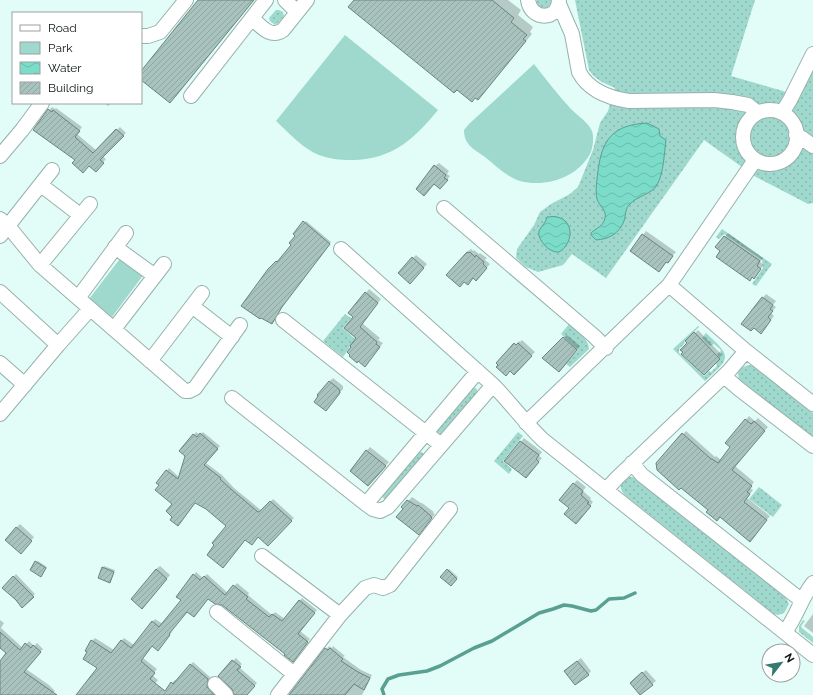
<svg xmlns="http://www.w3.org/2000/svg" width="813" height="695" font-family="Raleway,sans-serif">
  <style>
    .green { fill: url(#green-dots) }
    .pitch { fill: #9fd8cc }
    .water { fill: url(#water-waves); stroke: #59a093 }
    .shadow { fill: #0003 }
    .lines { fill: none; stroke-linecap: round; stroke-linejoin: round }
    .stream { stroke: #59a093; stroke-width: 3.5 }
    .building { fill: url(#building-hatch); stroke: #6b847e }
    .minor-casing { stroke: #97b1ab; stroke-width: 16 }
    .minor { stroke: #fff; stroke-width: 14 }
  </style>
  <defs>
    <pattern id="green-dots" width="8" height="8" patternUnits="userSpaceOnUse"><rect width="8" height="8" fill="#9fd8cc"/><path d="M2 2h.1M6 6h.1" fill="none" stroke="#88b8ae" stroke-width="1.8" stroke-linecap="round"/></pattern>
    <pattern id="water-waves" width="16" height="10" patternUnits="userSpaceOnUse"><rect width="16" height="10" fill="#7bdcca"/><path d="M0 5q4-4 8 0t8 0" fill="none" stroke="#69bcac"/></pattern>
    <pattern id="building-hatch" width="6" height="6" patternUnits="userSpaceOnUse"><rect width="6" height="6" fill="#a8c2bd"/><path d="M-1 1l2-2M0 6l6-6M5 7l2-2" fill="none" stroke="#8fa6a1"/></pattern>
  </defs>
  <rect width="100%" height="100%" fill="#e2fdf7"/>
  <path class="green" d="M536,0H552V1L548,7L544,9L539,7Z
    M575,0H755L731,76L783,91L798,98L813,71V203L808,204L756,177L704,140L606,278L572,254L563,265L538,272L526,267L516,258L517,249L534,225L540,212L551,204L570,194L578,187L593,150L600,123L608,111L615,88C605,83 596,81 589,70Z
    M276,10H279L283,12L284,16L277,24L275,25L270,21L269,18Z
    M722,229L772,264L756,286L752,284L763,268L762,260L724,234L719,239L716,237Z
    M345,314L351,318L343,328L355,339L343,357L323,341Z
    M569,324C576,331 589,338 589,349L570,367L566,364L578,350L561,334Z
    M698,326L699,327L684,342L685,343L679,349V353L704,376L709,371L711,372L717,366L716,363L720,359L717,354L721,351L720,349L714,344L710,346L702,338L706,333C732,357 731,357 705,381L673,349Z
    M748,365L755,366L813,413V439L739,381L738,373L741,368Z
    M473,387L477,389V394L443,434H440L437,431Z
    M518,432L523,436L503,461L512,469L509,474L494,461Z
    M419,451L423,453L424,456L385,500L381,495Z
    M630,477H633L639,480L786,598L789,604L784,613L778,615L774,614L625,495C621,491 620,487 622,482Z
    M759,487L782,505L773,517L749,499Z
    M803,620L805,621L801,626L802,628L813,637V643L799,632V626Z"/>
  <path class="pitch" d="M345,35L438,110C414,139 394,158 355,160C344,160 333,160 322,156C305,151 289,133 276,121Z
    M534,64C546,79 558,95 571,109C578,116 588,122 592,131C594,137 593,146 591,152C579,177 546,188 520,181C507,177 495,165 485,157C474,149 464,145 464,130L469,124Z
    M122,256L144,274L112,317L89,299Z"/>
  <path class="water" d="M647,123L659,129L660,136L666,140C664,154 664,172 657,185C652,194 637,196 630,204C625,208 626,215 624,221C619,234 609,239 596,240L591,235V233C596,228 603,227 605,218C607,210 599,206 597,199C595,190 597,180 598,171C602,139 613,125 647,123Z
    M547,217C550,217 554,216 557,217C575,221 573,244 559,252C557,252 554,252 553,251C546,249 537,238 539,231C542,225 546,223 547,217Z"/>
  <path class="shadow" d="M199,0H254L177,95L170,102L141,78V73Z
    M355,0H508L521,10L518,15L533,27L530,32L532,34L478,99Z
    M104,103H111L108,106Z
    M52,107L55,109L56,108L82,127L77,134L96,150L120,127L126,133L102,156L106,159L96,170L89,165L76,160L34,130Z
    M439,163L449,171L447,174L450,176L443,185L434,183L424,195L435,166Z
    M306,221L331,242L283,304L269,270L278,260L279,261L292,245L296,236L294,234Z
    M646,231L676,252L659,271L631,251Z
    M728,233L763,258L760,262L764,265L754,277L717,247Z
    M471,249L473,251L474,250L479,254L480,253L487,258L485,260L490,264L479,276L467,252Z
    M416,255L427,264L414,279L413,258Z
    M369,289L381,299L362,323L380,338L378,340L383,343L368,362L357,338L354,317L366,293Z
    M766,294L776,301L773,305L776,307L771,313L774,316L764,329L743,323Z
    M698,330L722,355L704,373L687,341Z
    M567,335L580,346L563,368V338Z
    M522,340L535,352L514,374L497,363L519,341L520,342Z
    M333,378L343,386V389L329,406V382Z
    M749,416L755,421L758,418L768,427L735,466L754,482L750,488L753,490L747,498L770,516L753,537L709,510L683,434L686,431L715,457L716,456L721,460L731,447L726,443Z
    M196,432L200,435L203,432L220,446L206,463L222,475L234,488L262,511L273,499L294,518L268,544L258,536L227,526L206,509L195,502L174,504L158,482L169,468L179,477L194,435Z
    M524,438L542,452L539,456L542,458L529,474L506,461Z
    M370,447L389,462L372,481L351,470Z
    M577,480L586,487L583,491L591,498L590,499L593,502L580,519L570,508L560,500Z
    M412,497L421,503H422L434,512L433,513L435,514L422,530L403,507Z
    M20,524L34,537L24,549L16,528Z
    M38,561L47,567L42,574L36,562Z
    M104,566L115,570L111,580L103,568Z
    M160,566L170,575L146,604L156,569Z
    M449,569L458,577L451,585L442,576Z
    M196,572L203,578L207,574L228,593L237,583L249,593L248,595L272,615L275,612L285,619L302,598L317,610L300,631L310,639L295,658L286,654L223,604L208,598L187,611L171,631L172,632L160,647L152,645L143,658L157,669L152,675L158,680L146,695H77L98,670L92,641L95,638L114,650L124,638L134,645L155,619L163,624L182,600L194,575Z
    M16,574L35,594L22,607L4,588Z
    M813,614V633L804,626Z
    M0,620L4,623L1,628L23,648L29,641L34,646L37,643L43,649L26,669L49,685L55,691L51,695H0V663L7,653L0,647Z
    M329,646L332,648L333,646L345,656L343,657L361,670L372,675L362,695H290Z
    M236,658L242,664L239,667L257,683L246,695H235L233,688L219,676Z
    M581,658L591,671L588,675L569,667Z
    M193,662L210,677L209,683L219,695H166L164,693L172,683L175,680L177,682Z
    M646,670L656,681L640,694L634,679Z"/>
  <g class="lines">
    <path class="stream" d="M384,695L382,689L388,679L399,675L427,671L440,666L474,648L492,641L539,613L553,609L564,605L572,606L591,611L596,610L609,599L624,598L635,593"/>
  </g>
  <path class="building" d="M198,0H254L170,103L141,80V71Z
    M354,0H492L514,18L511,22L527,35L523,39L526,41L478,100L475,98L472,102L457,90L454,93L348,7Z
    M48,109L52,112L53,110L80,131L75,137L93,153L116,129L124,136L100,160L104,163L96,172L89,166L83,173L72,163L75,160L33,130Z
    M434,165L446,175L444,178L448,180L440,189L434,184L424,196L416,189Z
    M303,221L330,244L282,307L272,324L261,318L260,319L241,306L268,269L276,261L277,262L291,245L289,243L295,236L293,234Z
    M642,234L673,256L668,263L666,262L659,272L630,251Z
    M724,236L760,261L757,266L761,269L754,279L752,277L750,281L716,257L720,251L715,247Z
    M467,252L469,253L470,252L475,257L476,255L484,262L483,264L487,268L476,281L473,278L468,285L464,282L460,287L446,275Z
    M412,257L424,268L410,284L398,273Z
    M365,292L378,303L360,327L377,342L376,344L380,347L365,367L358,361L357,363L349,356L350,355L347,352L351,347L350,346L356,338L344,328L353,317L348,313Z
    M762,297L773,305L770,309L773,311L768,317L771,320L761,334L754,328L751,331L741,324Z
    M694,332L720,359L704,375L681,354L683,352L680,350L687,343L685,341Z
    M563,337L577,350L559,372L542,358Z
    M514,343L516,345L518,343L532,356L514,375L510,371L506,376L496,367L498,365L496,363Z
    M329,381L339,389L340,393L326,411L314,402L318,396L317,395Z
    M745,419L751,424L754,421L765,431L732,470L752,486L747,492L750,494L744,502L767,520L750,542L720,517L717,521L706,512L708,510L681,488L679,490L657,470L656,463L682,433L711,459H712L718,463L730,447L725,443Z
    M200,433L218,449L204,465L221,478L220,479L232,490L258,512H259L270,501L292,521L268,546L258,537L252,545L245,540L223,568L207,555L214,545L212,543L226,526L206,509L195,503L178,526L170,520L172,517L166,511L172,504L155,490L159,485L156,483L166,470L178,479L185,456L179,451L193,434L197,437Z
    M520,441L539,455L536,459L539,462L526,478L504,461Z
    M366,450L386,466L368,486L350,471Z
    M573,483L583,491L581,495L589,502L587,503L591,506L576,524L564,514L569,508L559,500Z
    M407,500L417,506L418,505L431,516V517L432,518L419,535L396,517L403,509L401,507Z
    M16,527L32,541L21,554L5,540Z
    M35,561L46,568L41,577L30,570Z
    M102,567L114,572L110,583L98,578Z
    M156,569L167,579L142,609L131,599Z
    M447,569L457,579L451,586L440,577Z
    M193,574L200,580L204,576L225,595L233,585L248,597L246,599L269,617L272,614L282,621L299,600L315,613L298,634L308,642L293,662L284,655L285,654L222,605L215,604L208,599L194,617L187,612L169,634L170,635L158,651L152,646L141,661L155,673L150,679L165,691L171,682L173,684L190,664L208,679L207,687L214,695H76L97,668L83,659L87,652L85,651L91,640L111,653L121,640L131,648L152,621L159,627L181,600L176,597Z
    M13,576L34,597L22,608L16,600L2,588Z
    M0,632L20,650L25,643L31,648L33,645L41,652L24,672L57,695H0V661L6,653L0,648Z
    M325,648L328,650L330,648L343,659L341,661L358,672L370,678L364,690L354,684L345,695H289Z
    M232,660L241,667L237,670L255,686L247,695H234L232,689L218,676Z
    M577,661L589,675L575,685L564,671Z
    M642,672L653,685L640,695L630,683Z"/>
  <g class="lines">
    <defs>
      <path id="minor" d="M285,0L297,12
        M528,0C531,21 558,21 559,0
        M559,4L572,34L579,72C589,91 609,98 629,101L714,100L732,102L748,105L758,113
        M252,18C261,26 270,39 283,30L307,0
        M141,36H148L160,32L186,0
        M191,96L266,0
        M743 137a27 27 0 1 1 54 0a27 27 0 1 1-54 0Z
        M782,113L790,100L813,54
        M796,135L802,138L813,146
        M0,156L22,130L42,103
        M41,185L80,215
        M444,208L594,336L606,348
        M0,219L8,226L40,265L185,391H189L195,388L240,325
        M0,236L52,170
        M115,247L155,276
        M341,249L493,385C511,403 525,423 543,440L813,655
        M40,265L90,204
        M669,285L755,160
        M0,292L58,345
        M78,298L126,233
        M192,306L232,337
        M283,320L441,445
        M114,329L164,264
        M150,361L202,293
        M0,363L25,385
        M724,376L739,389L813,446
        M232,398L366,504L373,509L380,511L388,507L493,385
        M0,414L58,345L90,309
        M526,423L669,285L746,351L813,404
        M632,463L642,475L801,600
        M606,490L617,478L729,371L746,351
        M366,504L478,371
        M262,556L340,615
        M217,612L294,674
        M785,632C797,616 801,598 813,583
        M215,684L226,695
        M278,695L340,615L365,588L374,585L383,588L390,585L450,509"/>
    </defs>
    <use href="#minor" class="minor-casing"/>
    <use href="#minor" class="minor"/>
  </g>
  <rect x="12" y="12" width="130" height="92" fill="#ffffff" stroke="#9da1a0"/>
  <rect x="20" y="25" width="20" height="6" fill="#ffffff" stroke="#9da1a0"/>
  <text x="48" y="32" font-size="12" fill="#0b1412">Road</text>
  <rect x="20" y="42" width="20" height="12" fill="#9fd8cc" stroke="#9da1a0"/>
  <text x="48" y="52" font-size="12" fill="#0b1412">Park</text>
  <rect x="20" y="62" width="20" height="12" fill="url(#water-waves)" stroke="#9da1a0"/>
  <text x="48" y="72" font-size="12" fill="#0b1412">Water</text>
  <rect x="20" y="82" width="20" height="12" fill="url(#building-hatch)" stroke="#9da1a0"/>
  <text x="48" y="92" font-size="12" fill="#0b1412">Building</text>
  <g transform="translate(781 663) rotate(59)"><circle r="19" fill="#ffffff" stroke="#9da1a0"/>
  <path d="M0-3L7 15L0 10L-7 15Z" fill="#357a6e"/>
  <text y="-6" font-size="11" font-weight="bold" text-anchor="middle" fill="#0b1412">N</text>
  </g>
</svg>
